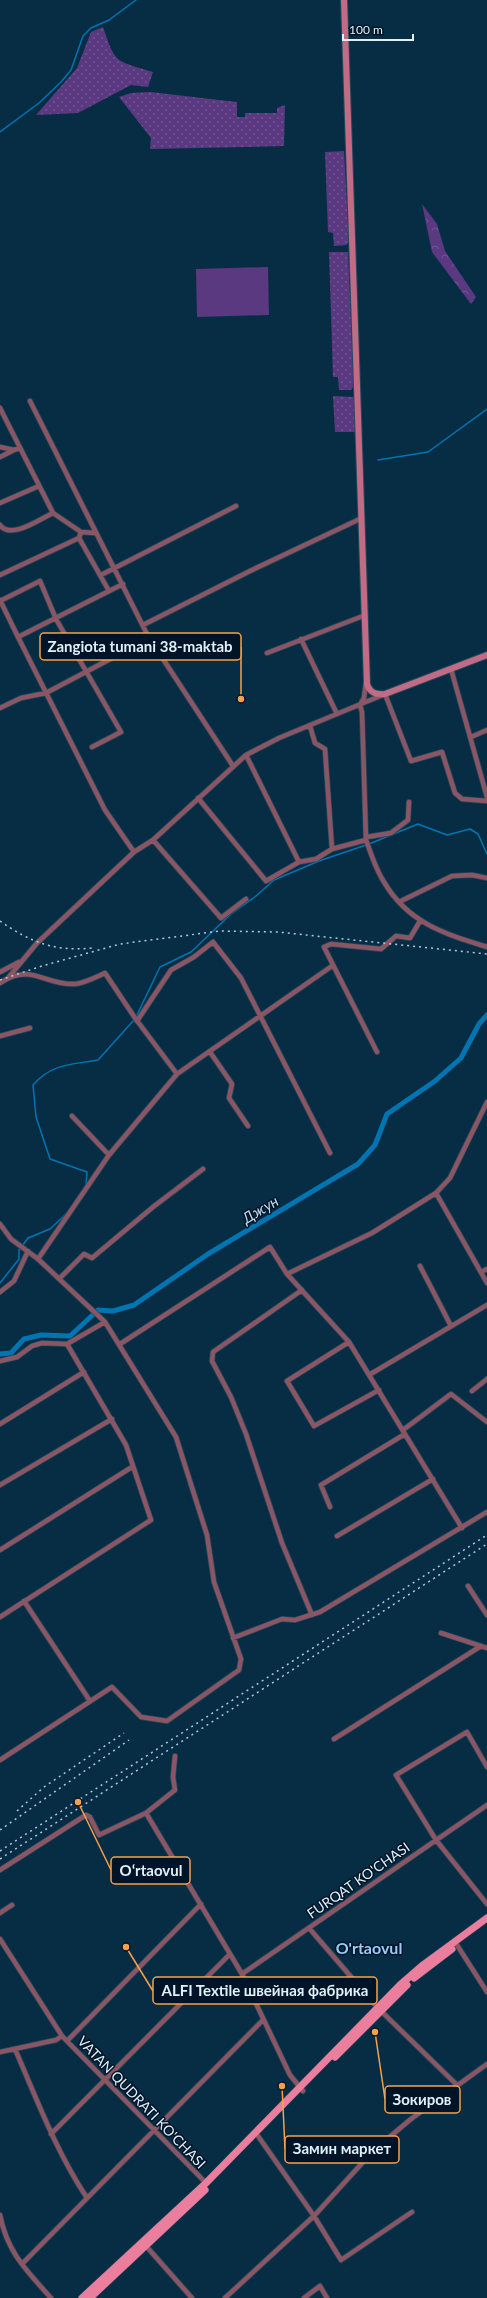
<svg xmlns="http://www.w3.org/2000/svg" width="487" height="2298" font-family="Lato,sans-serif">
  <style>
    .grass { fill: url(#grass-dots) }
    .forest { fill: url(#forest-crowns) }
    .garden { fill: #5a3981 }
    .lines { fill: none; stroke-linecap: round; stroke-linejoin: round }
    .stream { stroke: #0075b2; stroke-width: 1.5 }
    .canal { stroke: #0075b2; stroke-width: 5 }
    .street-casing { stroke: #26485e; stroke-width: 6 }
    .secondary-casing { stroke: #26485e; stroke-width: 8 }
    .primary-casing { stroke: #26485e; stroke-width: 8 }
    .street { stroke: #8b5664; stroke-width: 4.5 }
    .secondary { stroke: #c16c84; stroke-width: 6 }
    .primary { stroke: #eb7e9d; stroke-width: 7 }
    .rail { stroke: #b5c8d5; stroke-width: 1.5; stroke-dasharray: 2 4; stroke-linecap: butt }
    .labels { text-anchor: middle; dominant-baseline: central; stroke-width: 3; stroke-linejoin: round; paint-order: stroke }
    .street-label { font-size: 14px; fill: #e1eff9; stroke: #001427 }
    .water-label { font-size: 15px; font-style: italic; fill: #c1daee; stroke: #001427 }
    .quarter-label { font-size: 16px; font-weight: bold; fill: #98cdf7; stroke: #001427 }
    .leader { fill: none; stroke: #f8a14a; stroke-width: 1.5 }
    .callout-dot { fill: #f8a14a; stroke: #001427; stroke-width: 1.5 }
    .callout { fill: #001427; stroke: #f8a14a; stroke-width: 1.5 }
    .callout-label { font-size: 15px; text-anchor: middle; font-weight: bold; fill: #e1eff9 }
  </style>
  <defs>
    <pattern id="grass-dots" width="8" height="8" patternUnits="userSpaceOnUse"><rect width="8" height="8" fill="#5a3981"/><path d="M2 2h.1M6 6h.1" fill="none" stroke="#715694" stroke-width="1.8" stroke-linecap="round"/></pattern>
    <pattern id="forest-crowns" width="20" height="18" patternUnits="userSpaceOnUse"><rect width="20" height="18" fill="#5a3981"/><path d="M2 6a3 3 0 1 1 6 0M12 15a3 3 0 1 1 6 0" fill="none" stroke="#715694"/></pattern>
  </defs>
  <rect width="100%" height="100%" fill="#072d45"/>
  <path class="grass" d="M103,27C116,65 115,60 153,72L148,87L131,85L78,113L36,115L77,68L91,32Z
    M150,92L237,102V117H245V113H277V108L285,105L284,146L150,149L151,138L119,97L131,93Z
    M344,151L349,242L346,245L334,246L333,233L328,232L325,152Z
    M329,252H348L354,386L351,390H339L338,377H333Z
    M333,396L354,397L356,432H335Z"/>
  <path class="forest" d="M422,204L437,224L445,251L476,297L471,304L432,252Z"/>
  <path class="garden" d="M268,267L269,315L197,317L196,269Z"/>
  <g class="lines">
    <path class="stream" d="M0,132L39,103L61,82L71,70L83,36L91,28L109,20L136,0
      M378,460L428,452L487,409
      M369,844L418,824L447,835L470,829L478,834L487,854
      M136,1017L160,967L191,952L231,914L256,896L274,880L319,861L366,845
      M86,1185L87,1172L50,1159L36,1117L33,1085C52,1063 71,1065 98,1060L134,1020
      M0,1283L19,1259V1250L28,1238L50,1229L66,1214"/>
    <path class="canal" d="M0,1354L11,1353L24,1339L41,1335L70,1336L98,1310L113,1311L134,1305L208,1254L358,1164L375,1145L387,1114L435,1081L461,1058L479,1024L487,1015"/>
    <defs>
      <path id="street" d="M30,401L148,636L233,766
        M0,408L53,513L81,532L95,533
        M0,447L14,450L20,448
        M0,457L14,450
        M0,503L39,486
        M0,525C11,540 40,519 53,513
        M79,538L109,591
        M0,575L79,538L81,532
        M101,575L236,506
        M0,600L18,637L123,584
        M0,601L40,581L56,619L121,732L92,747
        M143,625L250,571L362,518
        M18,637L105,810L134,852
        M301,639L337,714
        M267,653L363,616
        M451,669L487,797
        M361,703L364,698L366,682
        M0,708L21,698L46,693L150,638
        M310,726L315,743L325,749L332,849
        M471,737L487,730
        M246,755L299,862
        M198,798L266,881L299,862L316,859L332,849L366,840L362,712L360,705
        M367,837L391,833L408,820L409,802
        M153,840L221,918L246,899
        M366,840C371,854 376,870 384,882C408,923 445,934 487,947
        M399,902L452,876L472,875L487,878
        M0,972L19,962
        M8,978L37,943L134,852L153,840L246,755L279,738L385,694L411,761L442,752L455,793L462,799L487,801
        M0,983C32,962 45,986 75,984C85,983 96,977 105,973L135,1018L177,1074
        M137,1021L171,970L194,957L213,942L241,978L330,1153
        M0,1036L30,1028
        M210,1052L232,1084L229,1098L248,1126
        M377,1052L324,947L331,944L381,949L396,936L410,938L420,921
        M72,1116L109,1155
        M436,1193L487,1283
        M0,1224L11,1239L38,1259L105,1322L176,1437L207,1535L214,1582L241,1659L239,1670L167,1721L141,1717L112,1687L0,1760
        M38,1259L109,1155L177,1074L332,966
        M420,1266L451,1326
        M481,1272L487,1269
        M287,1274L372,1233L436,1193L450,1178L487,1102
        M59,1279L84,1254L92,1258L153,1207L203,1169
        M302,1290L213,1352L212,1361L231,1397L246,1434L282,1543L312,1615
        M0,1292L14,1281L28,1251
        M349,1342L287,1381L314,1426L379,1390
        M120,1344L270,1247L287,1274L349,1342L462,1528
        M0,1361L17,1357L32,1346L42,1343L67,1344L105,1322
        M369,1375L487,1305
        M472,1391L487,1379
        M0,1424L84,1372
        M403,1430L451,1394L487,1422
        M0,1485L112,1419
        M330,1507L321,1485L405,1434
        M337,1536L433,1479
        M0,1550L132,1467
        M468,1586L487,1615
        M24,1601L90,1701
        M0,1617L151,1520L126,1445L67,1344
        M441,1633L487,1648
        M233,1638L282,1619L295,1620L320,1612L487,1512
        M334,1739L481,1646
        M487,1767L467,1732L396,1775L436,1840L487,1904
        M146,1813L242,1974L290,2075L303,2091
        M0,1870L86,1815L90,1817L99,1835L146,1813L175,1790L173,1777L175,1756
        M0,1913L12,1905
        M309,1928L377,2007
        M0,1939L62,2036L206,2183
        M457,1945L487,1992
        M242,1974L487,1805
        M381,2011L457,2085
        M67,2041L201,1904
        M15,2049C37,2100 56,2151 87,2198
        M0,2052L56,2040L62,2036
        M51,2134L230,1954
        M258,2136L314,2216L341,2260L412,2212
        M0,2215C7,2252 27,2271 51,2298
        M146,2246L192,2298
        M22,2264L263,2020
        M225,2298L314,2216L374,2150L411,2119L487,2064
        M304,2298L320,2286L327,2298"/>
      <path id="secondary" d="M344,0L367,684C370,693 376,695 385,694L487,655"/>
      <path id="primary" d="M414,1978L452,1949
        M335,2057L407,1985
        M82,2298L206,2183L400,1985L423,1965L487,1918
        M90,2298L205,2190"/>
    </defs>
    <use href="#street" class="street-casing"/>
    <use href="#secondary" class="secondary-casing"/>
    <use href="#primary" class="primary-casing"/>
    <use href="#street" class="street"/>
    <use href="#secondary" class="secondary"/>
    <use href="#primary" class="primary"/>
    <path class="rail" d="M0,921C30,942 55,952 92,948
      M0,980L42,966L120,944L220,931L278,932L487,954
      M17,1811L44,1787L124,1733
      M0,1830L129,1740
      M0,1851L487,1535
      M0,1859L487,1544"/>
  </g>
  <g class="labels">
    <g class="street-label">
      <text transform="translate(358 1880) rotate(-35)">FURQAT KO'CHASI</text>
      <text transform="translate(142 2102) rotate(46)">VATAN QUDRATI KO'CHASI</text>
    </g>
    <g class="water-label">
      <text transform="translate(260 1209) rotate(-31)">Джун</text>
    </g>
    <g class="quarter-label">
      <text x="369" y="1947">O'rtaovul</text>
    </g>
  </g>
  <path class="leader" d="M241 699L241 647M78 1802L111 1870M126 1947L153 1991M375 2032L385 2099M282 2086L285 2149"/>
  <g class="callout-dot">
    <circle cx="241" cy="699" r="4"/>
    <circle cx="78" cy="1802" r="4"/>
    <circle cx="126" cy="1947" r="4"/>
    <circle cx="375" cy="2032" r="4"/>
    <circle cx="282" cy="2086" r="4"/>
  </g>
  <g class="callout">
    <rect x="40" y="633" width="201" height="27" rx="4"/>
    <rect x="111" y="1857" width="79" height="27" rx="4"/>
    <rect x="153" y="1977" width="224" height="27" rx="4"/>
    <rect x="385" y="2086" width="75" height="27" rx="4"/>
    <rect x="285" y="2136" width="114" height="27" rx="4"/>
  </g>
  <g class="callout-label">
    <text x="140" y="652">Zangiota tumani 38-maktab</text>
    <text x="151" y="1876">Oʻrtaovul</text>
    <text x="265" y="1996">ALFI Textile швейная фабрика</text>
    <text x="422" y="2105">Зокиров</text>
    <text x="342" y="2154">Замин маркет</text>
  </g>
  <path d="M343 34v6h70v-6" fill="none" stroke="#e1eff9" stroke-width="2"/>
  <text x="349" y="34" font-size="12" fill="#e1eff9" stroke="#001427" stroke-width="3" paint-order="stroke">100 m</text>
</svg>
